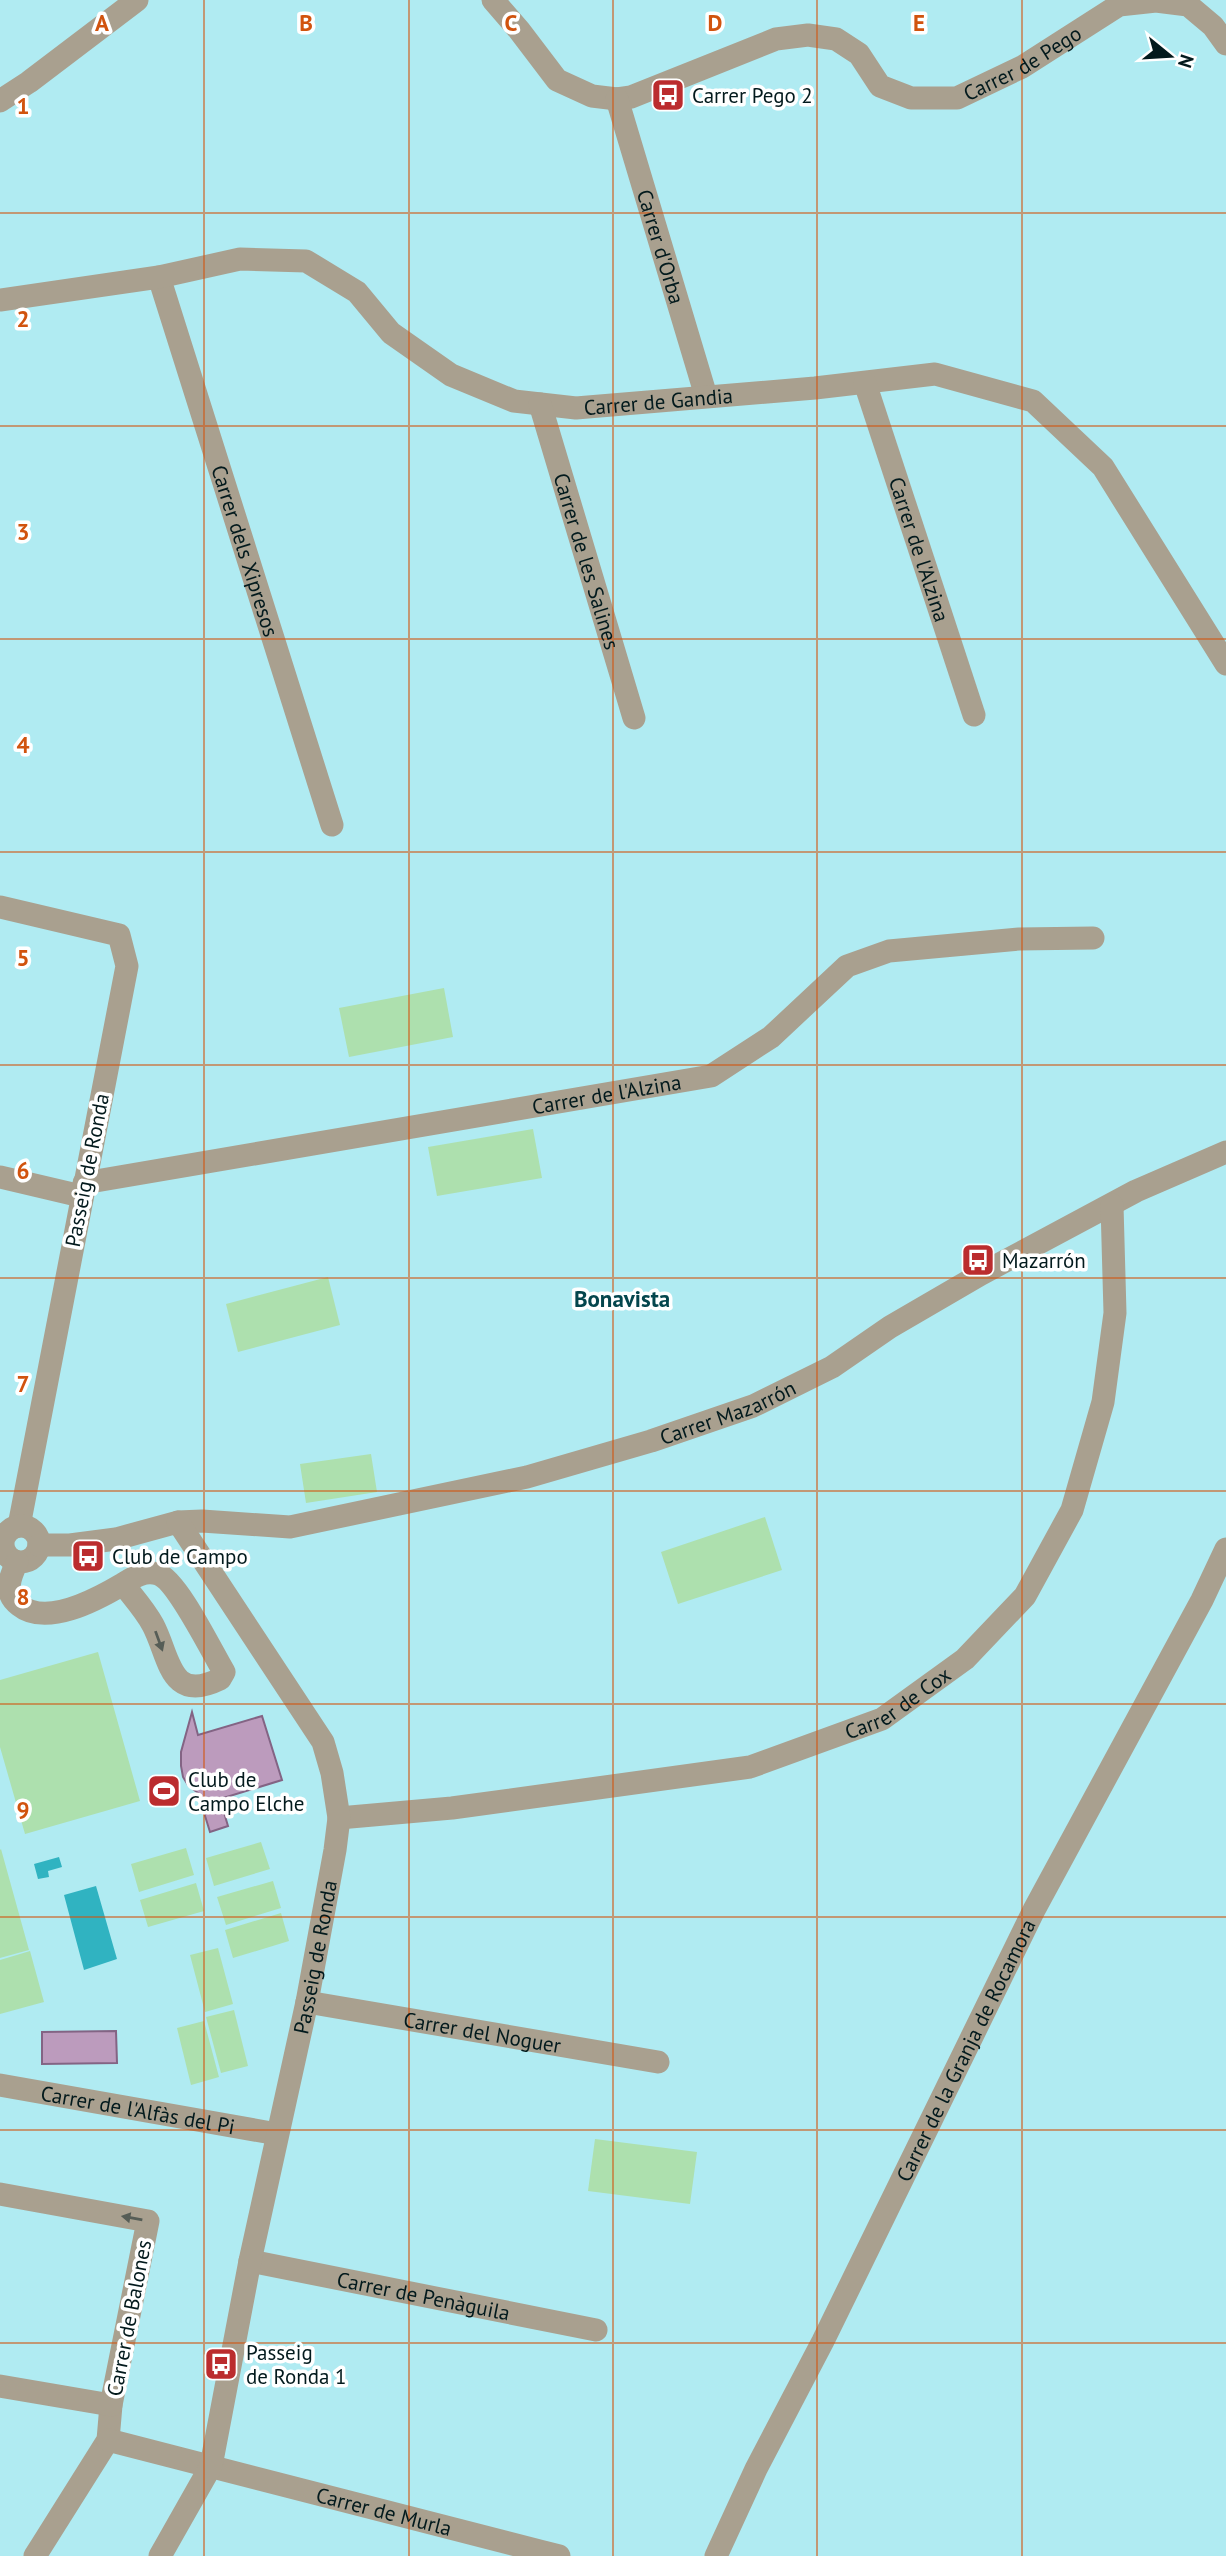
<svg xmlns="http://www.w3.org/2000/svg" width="1226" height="2556" font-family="'PT Sans',sans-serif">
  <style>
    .green { fill: #ade0ae }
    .water { fill: #30b3c1 }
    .building { fill: #bc9bbd; stroke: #836484; stroke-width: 2 }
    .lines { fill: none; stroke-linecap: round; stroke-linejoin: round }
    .minor { stroke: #a9a08f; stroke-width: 23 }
    .oneway { fill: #565d56 }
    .grid { fill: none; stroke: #d1530e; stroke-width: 2; stroke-opacity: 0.55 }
    .labels { text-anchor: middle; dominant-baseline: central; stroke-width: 7; stroke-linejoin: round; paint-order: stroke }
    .street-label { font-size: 21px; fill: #031a1d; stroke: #fff }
    .poi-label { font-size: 21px; fill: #031a1d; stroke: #fff; text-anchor: start }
    .neighbourhood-label { font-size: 23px; font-weight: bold; fill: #04464d; stroke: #fff }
    .grid-label { font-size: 23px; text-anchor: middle; font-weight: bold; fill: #d1530e; stroke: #fff; stroke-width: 7; stroke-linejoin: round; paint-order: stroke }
  </style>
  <rect width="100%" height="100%" fill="#b0ebf2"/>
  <path class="green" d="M444,988L453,1037L349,1057L339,1008Z
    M533,1129L542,1178L437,1196L428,1147Z
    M328,1277L340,1325L238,1352L226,1304Z
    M371,1454L377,1492L306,1503L300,1464Z
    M765,1517L782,1570L678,1604L661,1552Z
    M98,1652L140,1801L25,1834L0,1747V1680Z
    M261,1842L270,1869L214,1886L206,1858Z
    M186,1848L194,1875L139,1892L131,1864Z
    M1,1849L29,1950L0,1958V1850Z
    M273,1881L281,1908L226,1925L217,1897Z
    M196,1883L204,1911L148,1927L140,1900Z
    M281,1913L289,1941L233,1958L225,1930Z
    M218,1948L233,2004L205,2012L190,1955Z
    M30,1951L44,2002L0,2014V1960Z
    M234,2010L248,2066L221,2073L206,2017Z
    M204,2021L219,2077L191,2085L177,2028Z
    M595,2139L697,2152L690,2204L588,2191Z"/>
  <path class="water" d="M59,1857L62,1867L48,1871L49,1877L38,1879L34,1864Z
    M96,1886L117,1959L84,1970L64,1895Z"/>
  <path class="building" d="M192,1712L198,1735L262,1716L282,1780L220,1799L228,1826L210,1832L198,1793L188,1785L183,1777L181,1766V1752Z
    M116,2031L117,2063L42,2064V2032Z"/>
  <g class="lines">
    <g class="minor">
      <path id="s1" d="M493,0L519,30L557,80L592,96L617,99L631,97L776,39L808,35L836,39L859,54L880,86L911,98H957L1022,67L1119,5L1156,1L1188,5L1213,26L1226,44"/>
      <path id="s2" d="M617,99L706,396"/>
      <path d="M0,101L29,82L137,0"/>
      <path id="s3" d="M159,277L332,825"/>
      <path id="s4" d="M0,300L159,277L240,259L306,261L357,292L391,333L451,375L514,401L576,408L815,388L935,374L1033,401L1103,467L1226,664"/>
      <path id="s5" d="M865,383L974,715"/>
      <path id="s6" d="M540,404L634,718"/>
      <path d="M0,907L119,935L127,966L19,1526"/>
      <path d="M0,1177L81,1196"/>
      <path id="s7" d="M84,1183L711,1076L771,1037L847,966L889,951L1019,939L1093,938"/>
      <circle cx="21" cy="1544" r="18"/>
      <path id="s8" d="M39,1545H70L116,1539L178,1522L202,1521L290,1527L527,1477L651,1441L753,1406L832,1367L890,1327L981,1274L1136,1191L1226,1152"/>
      <path d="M17,1562C10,1577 3,1593 19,1605C46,1627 96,1600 123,1584C134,1577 144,1570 158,1574C177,1580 212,1652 224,1672L220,1679C169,1704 170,1657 153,1625C145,1610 133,1597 123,1584"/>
      <path id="s9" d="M339,1818L452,1808L750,1767L882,1719L965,1659L1025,1596L1072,1510L1103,1402L1115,1313L1112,1205"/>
      <path id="s10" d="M307,2002L658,2062"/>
      <path id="s11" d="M0,2085L277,2134"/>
      <path d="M0,2194L148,2221L111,2405L108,2440L35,2556"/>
      <path id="s12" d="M250,2261L596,2330"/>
      <path d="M0,2386L111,2405"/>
      <path id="s13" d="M108,2440L559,2556"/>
      <path id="s14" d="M160,2556L211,2466L250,2261L307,2002L335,1850L339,1818L332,1773L323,1742L178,1522"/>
      <path id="s15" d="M716,2556L756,2469L823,2341L1034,1910L1202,1600L1226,1549"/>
    </g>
  </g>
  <defs><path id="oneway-solid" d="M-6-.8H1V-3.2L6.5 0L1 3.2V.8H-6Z" transform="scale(1.75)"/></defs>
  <g class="oneway">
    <use href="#oneway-solid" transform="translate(159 1641) rotate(70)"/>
    <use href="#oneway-solid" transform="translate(132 2218) rotate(-170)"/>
  </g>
  <path class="grid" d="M204,0V2556M409,0V2556M613,0V2556M817,0V2556M1022,0V2556M0,213H1226M0,426H1226M0,639H1226M0,852H1226M0,1065H1226M0,1278H1226M0,1491H1226M0,1704H1226M0,1917H1226M0,2130H1226M0,2343H1226"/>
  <defs>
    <symbol id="bus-square" viewBox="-11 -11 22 22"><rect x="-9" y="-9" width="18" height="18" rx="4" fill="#bb2c2e" stroke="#fff"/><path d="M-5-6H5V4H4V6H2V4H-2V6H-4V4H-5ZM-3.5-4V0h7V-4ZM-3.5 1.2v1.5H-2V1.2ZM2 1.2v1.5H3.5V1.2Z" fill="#fff"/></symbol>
    <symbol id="stadium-square" viewBox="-11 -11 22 22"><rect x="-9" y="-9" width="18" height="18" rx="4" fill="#bb2c2e" stroke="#fff"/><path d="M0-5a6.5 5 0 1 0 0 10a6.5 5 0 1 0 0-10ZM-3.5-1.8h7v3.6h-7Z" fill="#fff"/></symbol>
  </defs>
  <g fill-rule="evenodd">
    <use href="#bus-square" x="649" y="76" width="38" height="38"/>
    <use href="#bus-square" x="959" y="1241" width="38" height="38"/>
    <use href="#bus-square" x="69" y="1537" width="38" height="38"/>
    <use href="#stadium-square" x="145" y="1772" width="38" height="38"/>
    <use href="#bus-square" x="202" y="2345" width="38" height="38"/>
  </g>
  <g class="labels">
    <g class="street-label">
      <text stroke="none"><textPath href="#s1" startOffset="616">Carrer de Pego</textPath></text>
      <text stroke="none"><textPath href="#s2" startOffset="154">Carrer d'Orba</textPath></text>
      <text stroke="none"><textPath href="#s4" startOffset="709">Carrer de Gandia</textPath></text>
      <text stroke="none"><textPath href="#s5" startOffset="175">Carrer de l'Alzina</textPath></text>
      <text stroke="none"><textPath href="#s3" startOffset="287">Carrer dels Xipresos</textPath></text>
      <text stroke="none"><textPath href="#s6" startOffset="164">Carrer de les Salines</textPath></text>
      <text stroke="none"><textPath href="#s7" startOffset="530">Carrer de l'Alzina</textPath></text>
      <text transform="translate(87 1170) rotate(-79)">Passeig de Ronda</text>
      <text stroke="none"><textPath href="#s8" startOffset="707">Carrer Mazarrón</textPath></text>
      <text stroke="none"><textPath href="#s9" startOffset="576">Carrer de Cox</textPath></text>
      <text stroke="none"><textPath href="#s14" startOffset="623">Passeig de Ronda</textPath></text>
      <text stroke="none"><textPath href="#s10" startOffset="178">Carrer del Noguer</textPath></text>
      <text stroke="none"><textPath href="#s15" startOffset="564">Carrer de la Granja de Rocamora</textPath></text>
      <text stroke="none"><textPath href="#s11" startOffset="140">Carrer de l'Alfàs del Pi</textPath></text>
      <text stroke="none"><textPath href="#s12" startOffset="177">Carrer de Penàguila</textPath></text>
      <text transform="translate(129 2318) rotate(-79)">Carrer de Balones</text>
      <text stroke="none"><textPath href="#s13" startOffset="285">Carrer de Murla</textPath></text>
    </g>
    <g class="poi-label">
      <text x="692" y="95">Carrer Pego 2</text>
      <text x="1002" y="1260">Mazarrón</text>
      <text x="112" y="1556">Club de Campo</text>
      <text x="188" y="1779">Club de<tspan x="188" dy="24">Campo Elche</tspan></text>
      <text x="246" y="2352">Passeig<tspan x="246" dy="24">de Ronda 1</tspan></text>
    </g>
    <g class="neighbourhood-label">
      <text x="622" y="1298">Bonavista</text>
    </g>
  </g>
  <g class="grid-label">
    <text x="102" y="31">A</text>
    <text x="306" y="31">B</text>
    <text x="511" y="31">C</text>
    <text x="715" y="31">D</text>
    <text x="919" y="31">E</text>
    <text x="23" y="114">1</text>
    <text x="23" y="327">2</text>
    <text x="23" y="540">3</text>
    <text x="23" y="753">4</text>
    <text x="23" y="966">5</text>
    <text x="23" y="1179">6</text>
    <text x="23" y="1392">7</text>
    <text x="23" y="1605">8</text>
    <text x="23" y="1818">9</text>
  </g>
  <g transform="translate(1170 56) rotate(108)" stroke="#ffffff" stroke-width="5" paint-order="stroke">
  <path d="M0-5L12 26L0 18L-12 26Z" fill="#031a1d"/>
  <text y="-10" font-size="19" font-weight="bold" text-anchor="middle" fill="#031a1d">N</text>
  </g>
</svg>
